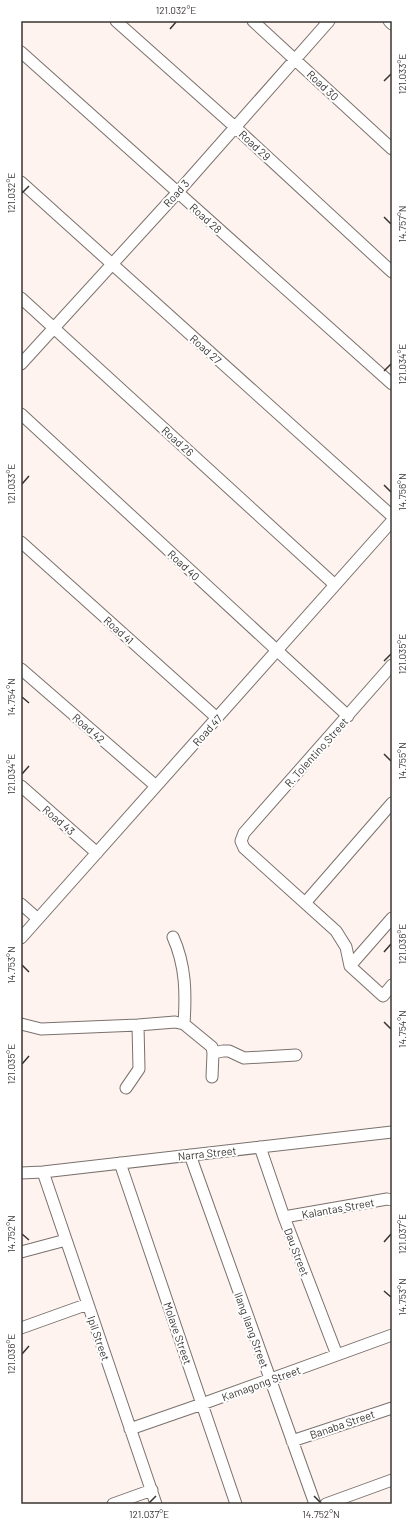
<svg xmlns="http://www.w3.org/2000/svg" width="413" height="1525" font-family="Barlow,sans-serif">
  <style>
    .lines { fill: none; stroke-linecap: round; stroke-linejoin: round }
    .minor-casing { stroke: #7a716d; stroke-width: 13 }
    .minor { stroke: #fff; stroke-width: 11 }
    .ticks { fill: none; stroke: #383432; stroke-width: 1.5 }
    .labels { text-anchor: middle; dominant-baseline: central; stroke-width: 4; stroke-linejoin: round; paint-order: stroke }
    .street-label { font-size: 11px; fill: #383432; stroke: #fff }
    .neatline { fill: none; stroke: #383432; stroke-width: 1.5 }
    .ticks-label { font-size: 10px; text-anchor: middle; fill: #383432 }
  </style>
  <rect width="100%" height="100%" fill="#fef3ee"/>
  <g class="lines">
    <defs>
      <path id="minor" d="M116,21L235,127L392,272
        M253,21L392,149
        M389,21L392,24
        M21,52L392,384
        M21,182L392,516
        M21,298L335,585
        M21,364L178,192L329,21
        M21,414L348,716
        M21,542L217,718
        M392,665L244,833L241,841L244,848L336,931L346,947L350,966L383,996L392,985
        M21,669L156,786
        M21,786L97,853
        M305,903L392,803
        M21,904L38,919
        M173,937C186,966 186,994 184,1024
        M21,938L392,521
        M350,966L392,918
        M21,1024L41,1029L138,1025L175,1022L184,1024L190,1029L212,1047L213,1053L212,1077
        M213,1053L223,1051H229L244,1058L296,1055
        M126,1088L139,1069L138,1025
        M260,1147L284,1217L337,1355
        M190,1155L315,1504
        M120,1163L236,1504
        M43,1172L156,1504
        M21,1173L43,1172L392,1132
        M284,1217L387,1199L392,1200
        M21,1252L66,1240
        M21,1328L88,1304
        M130,1429L202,1404L392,1335
        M292,1441L392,1408
        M113,1504L152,1490
        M326,1504L392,1480"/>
    </defs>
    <use href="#minor" class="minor-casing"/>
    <use href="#minor" class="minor"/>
  </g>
  <path class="ticks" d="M170,29L176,22M384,81L391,74M22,193L29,186M384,217L391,224M384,371L391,364M22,484L29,476M384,485L391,492M384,661L391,654M22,697L29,703M384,754L391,761M22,774L29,766M384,952L391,944M22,965L29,972M384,1022L391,1029M22,1064L29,1056M22,1234L29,1240M384,1242L391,1234M384,1291L391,1297M22,1354L29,1346M314,1496L321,1503M149,1503L156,1496"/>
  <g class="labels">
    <g class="street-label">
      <text transform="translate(323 85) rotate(43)">Road 30</text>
      <text transform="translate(255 145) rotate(43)">Road 29</text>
      <text transform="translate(176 193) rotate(-48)">Road 3</text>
      <text transform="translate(206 218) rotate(42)">Road 28</text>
      <text transform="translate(206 349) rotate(42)">Road 27</text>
      <text transform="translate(178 441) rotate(42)">Road 26</text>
      <text transform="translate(184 565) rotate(43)">Road 40</text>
      <text transform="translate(119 630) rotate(42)">Road 41</text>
      <text transform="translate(89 728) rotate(41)">Road 42</text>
      <text transform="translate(207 730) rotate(-48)">Road 47</text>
      <text transform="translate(316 752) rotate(-48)">R. Tolentino Street</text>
      <text transform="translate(59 820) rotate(41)">Road 43</text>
      <text transform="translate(207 1153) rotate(-6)">Narra Street</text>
      <text transform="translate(338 1208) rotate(-10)">Kalantas Street</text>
      <text transform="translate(297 1252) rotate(69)">Dau Street</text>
      <text transform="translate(252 1330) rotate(70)">Ilang Ilang Street</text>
      <text transform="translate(178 1333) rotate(71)">Molave Street</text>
      <text transform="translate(99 1338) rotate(71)">Ipil Street</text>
      <text transform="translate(261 1383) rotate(-20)">Kamagong Street</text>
      <text transform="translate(342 1424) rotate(-19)">Banaba Street</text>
    </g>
  </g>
  <rect width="413" height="1525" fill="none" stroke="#ffffff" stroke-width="44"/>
  <rect x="22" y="22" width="369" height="1481" class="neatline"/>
  <g class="ticks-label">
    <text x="176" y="14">121.032°E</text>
    <text transform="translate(402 74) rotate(-90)" y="4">121.033°E</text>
    <text transform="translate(11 193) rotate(-90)" y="4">121.032°E</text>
    <text transform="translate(402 224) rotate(-90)" y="4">14.757°N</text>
    <text transform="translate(402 364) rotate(-90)" y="4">121.034°E</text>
    <text transform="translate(11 484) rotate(-90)" y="4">121.033°E</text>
    <text transform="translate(402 492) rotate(-90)" y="4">14.756°N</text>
    <text transform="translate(402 654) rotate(-90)" y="4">121.035°E</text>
    <text transform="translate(11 697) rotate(-90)" y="4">14.754°N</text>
    <text transform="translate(402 761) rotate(-90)" y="4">14.755°N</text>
    <text transform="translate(11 774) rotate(-90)" y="4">121.034°E</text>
    <text transform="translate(402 944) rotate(-90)" y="4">121.036°E</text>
    <text transform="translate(11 965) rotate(-90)" y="4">14.753°N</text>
    <text transform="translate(402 1029) rotate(-90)" y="4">14.754°N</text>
    <text transform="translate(11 1064) rotate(-90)" y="4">121.035°E</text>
    <text transform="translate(11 1234) rotate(-90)" y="4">14.752°N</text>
    <text transform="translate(402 1234) rotate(-90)" y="4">121.037°E</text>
    <text transform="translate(402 1297) rotate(-90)" y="4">14.753°N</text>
    <text transform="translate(11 1354) rotate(-90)" y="4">121.036°E</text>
    <text x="149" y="1518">121.037°E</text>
    <text x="321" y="1518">14.752°N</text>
  </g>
</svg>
